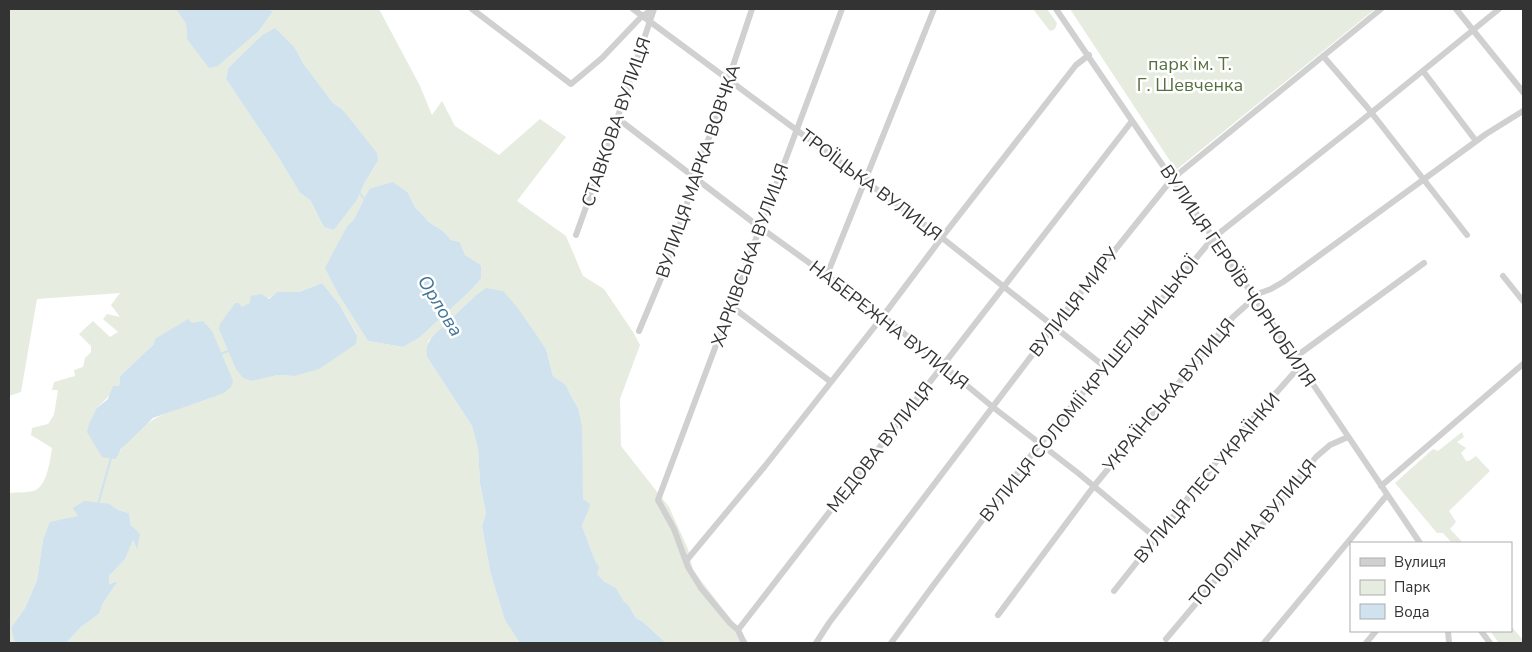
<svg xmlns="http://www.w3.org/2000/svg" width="1532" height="652" font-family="'Nunito Sans',sans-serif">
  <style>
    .green { fill: #e6ecdf; fill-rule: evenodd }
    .water { fill: #cfe2ee }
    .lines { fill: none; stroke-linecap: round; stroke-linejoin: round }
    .stream { stroke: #cfe2ee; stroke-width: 2 }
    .minor { stroke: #d0d0d0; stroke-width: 6 }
    .labels { text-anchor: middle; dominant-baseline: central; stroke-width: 5; stroke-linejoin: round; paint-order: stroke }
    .park-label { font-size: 18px; fill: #56703f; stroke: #fff }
    .street-label { font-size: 18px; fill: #333; stroke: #fff }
    .water-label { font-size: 19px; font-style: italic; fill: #3f7597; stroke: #fff }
  </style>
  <rect width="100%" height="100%" fill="#fff"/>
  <path class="green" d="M9,9H176L186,24L187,39L218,66L259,31L273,11L266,9H379L420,86L432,115L442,101L455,126L499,155L540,119L566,137L517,201L566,236L583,276L604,289L633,332L640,345L620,399L621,446L669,507L688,549L693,570L749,643H666L642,621L636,618L629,606L624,603L616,588L605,582L597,574L596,563L582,526L589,509L583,499L578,408L572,398L566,385L553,376L546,349L534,333L475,296L428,341L427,357L472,426L478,449L480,484L486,513L482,526L490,571L505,619L520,643H66L81,627L99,614L103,603L118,581L108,584L109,576L125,559L133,539L136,548L129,513L118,510L110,504L78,516L43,540L37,580L25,608L11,628L15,643H9V493C17,492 26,493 33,491C47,488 50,460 52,448L31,435L32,428L48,424L54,415L58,390H52L54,382L75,376L74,370L83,367L85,358L91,352V346L79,334L93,321L110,337L118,332L103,319L107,314L120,317L111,305L120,293L37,299L21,392L9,396ZM261,36L295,48L303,63L333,103L342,109L378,161L365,182L357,200L334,230L324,227L310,200L300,193L277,155L226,79L228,68ZM369,189L408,193L415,207L429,222L443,231L451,240L460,242L465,255L481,265V279L469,292L419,338L403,347L368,341L338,294L326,268L347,226L354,219ZM322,283L339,304L357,334L294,376L278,375L251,381L230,312L235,303H239L242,308C255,300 266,303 277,292H299ZM154,344L167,413C146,421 125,439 116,459L97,408L119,386L120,376Z
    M1033,9H1047L1057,23L1055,29L1050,31Z
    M1070,9H1375L1176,170Z
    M1462,432L1464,437L1457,442L1466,448L1461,453L1466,461H1469L1476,456L1490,471L1449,511L1456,522L1450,529L1463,543H1452L1443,533H1437L1395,483L1433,449L1438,451Z
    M1511,626L1523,640V643H1499L1490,631H1511Z"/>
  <path class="water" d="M176,9H266L273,11L259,31L218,66L209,68L187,39L186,24Z
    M275,28L295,48L303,63L333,103L342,109L377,153L378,161L365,182L357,200L334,230L324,227L310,200L300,193L277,155L226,79L228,68L261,36Z
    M393,182L408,193L415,207L429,222L443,231L451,240L460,242L465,255L481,265V279L469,292L419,338L403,347L368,341L338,294L325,268L347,226L354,219L369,189Z
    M322,283L339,304L357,335L356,344L319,369L294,376L278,375L252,381L243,378L236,369L219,329L220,324L235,303H239L242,307L250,303L251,296L261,294L269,299L277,292H299Z
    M486,288L503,291L517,307L546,349L553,376L566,385L572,398L578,408L582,427L583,499L590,504L589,509L582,526L596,563L599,566L597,574L605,582L616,588L624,602L629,606L636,618L642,621L666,643H520L505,620L490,571L482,526L486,513L480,484L478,449L472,426L427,357C426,348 427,343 433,336L475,296Z
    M188,319L192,323L203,321L212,331L233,381L231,387L224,393L153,418L121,449L116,459L102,457L87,432L89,424L97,408L108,399L113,386H119L120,376L154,344L155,339Z
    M84,501L110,504L118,510L129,513L131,525L140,534L137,549L133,540L125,559L109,576V584L118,581L103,603L99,614L81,627L66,643H15L11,628L25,608L37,580L43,540L50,522L78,516L73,508Z"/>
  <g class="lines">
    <path class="stream" d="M359,192L365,200
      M443,312L449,321
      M221,354L230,350
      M98,504L111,458"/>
    <path class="minor" d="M472,9L571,84L602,58L642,16L654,9
      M633,9L941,237L1105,367
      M1056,9L1152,150L1240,276L1420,543
      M1456,9L1523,92
      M1323,56L1367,107L1467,235
      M1423,71L1476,141
      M617,118L754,223L883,316L994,408L1078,473L1156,538
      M576,235L609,143L654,9
      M827,275L934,9
      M1503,276L1523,301
      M731,306L831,382
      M639,331L665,269L752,9
      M1294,358L1424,263
      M1381,486L1523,364
      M686,561L765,466L883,316L946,232L1076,65L1089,55
      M1114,591L1229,446L1300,366
      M998,615L1094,486L1233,317L1260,293L1271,289L1283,282L1486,134L1523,111
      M738,630L1132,121
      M1448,631L1449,643
      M1481,631L1490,643
      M1166,639L1263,524L1316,457L1330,445L1348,437
      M744,643L738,630L730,623L701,588L688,567L674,529L658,500L842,9
      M816,643L829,623L1054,326L1172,179L1381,9
      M891,643L932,587L1035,450L1213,238L1361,121L1499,9
      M1264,643L1387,495
      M1366,643L1376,631"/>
  </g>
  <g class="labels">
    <g class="park-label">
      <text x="1190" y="64">парк ім. Т.<tspan x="1190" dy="21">Г. Шевченка</tspan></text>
    </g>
    <g class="street-label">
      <text transform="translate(616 122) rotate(-71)">СТАВКОВА ВУЛИЦЯ</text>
      <text transform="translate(698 171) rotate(-71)">ВУЛИЦЯ МАРКА ВОВЧКА</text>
      <text transform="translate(871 185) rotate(37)">ТРОЇЦЬКА ВУЛИЦЯ</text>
      <text transform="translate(750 255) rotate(-70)">ХАРКІВСЬКА ВУЛИЦЯ</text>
      <text transform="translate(1238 276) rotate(56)">ВУЛИЦЯ ГЕРОЇВ ЧОРНОБИЛЯ</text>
      <text transform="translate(1074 302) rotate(-52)">ВУЛИЦЯ МИРУ</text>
      <text transform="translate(889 325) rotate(38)">НАБЕРЕЖНА ВУЛИЦЯ</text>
      <text transform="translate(1089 389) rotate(-51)">ВУЛИЦЯ СОЛОМІЇ КРУШЕЛЬНИЦЬКОЇ</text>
      <text transform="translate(1169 395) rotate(-50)">УКРАЇНСЬКА ВУЛИЦЯ</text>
      <text transform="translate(880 447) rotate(-52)">МЕДОВА ВУЛИЦЯ</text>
      <text transform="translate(1207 478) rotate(-50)">ВУЛИЦЯ ЛЕСІ УКРАЇНКИ</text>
      <text transform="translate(1253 533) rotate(-50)">ТОПОЛИНА ВУЛИЦЯ</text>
    </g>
    <g class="water-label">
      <text transform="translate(440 306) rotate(58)">Орлова</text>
    </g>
  </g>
  <rect width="1532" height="652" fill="none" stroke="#333333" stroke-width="20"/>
  <rect x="1350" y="542" width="162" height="90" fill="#ffffff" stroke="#adadad"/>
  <rect x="1360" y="558" width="25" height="8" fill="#d0d0d0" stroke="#adadad"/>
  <text x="1394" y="567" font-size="15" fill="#333333">Вулиця</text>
  <rect x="1360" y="580" width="25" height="15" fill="#e6ecdf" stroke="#adadad"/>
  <text x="1394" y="592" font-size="15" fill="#333333">Парк</text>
  <rect x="1360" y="604" width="25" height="15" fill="#cfe2ee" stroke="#adadad"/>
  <text x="1394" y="617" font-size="15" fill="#333333">Вода</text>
</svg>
